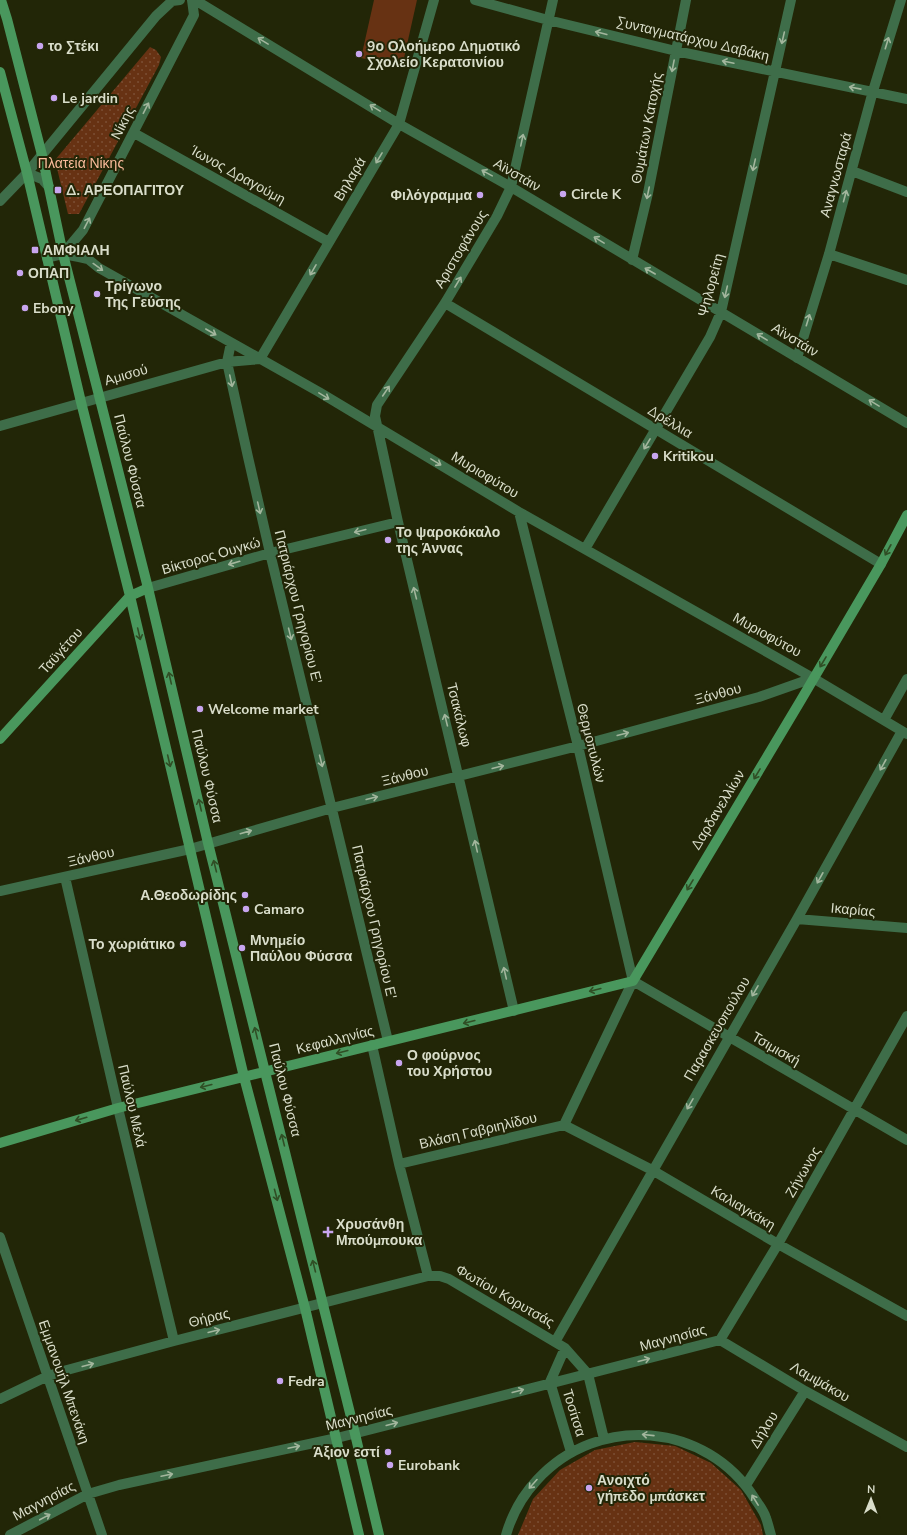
<svg xmlns="http://www.w3.org/2000/svg" width="907" height="1535" font-family="'Nunito Sans',sans-serif">
  <style>
    .grass { fill: #673213 }
    .park { fill: url(#park-dots) }
    .lines { fill: none; stroke-linecap: round; stroke-linejoin: round }
    .street { stroke: #3e6d49; stroke-width: 10 }
    .secondary { stroke: #49975d; stroke-width: 10 }
    .oneway { stroke: #a3b69d }
    .oneway2 { stroke: #304e25 }
    .poi-dot { fill: #c8a5ef; stroke: #222607; stroke-width: 1.5 }
    .labels { text-anchor: middle; dominant-baseline: central; stroke-width: 4; stroke-linejoin: round; paint-order: stroke }
    .street-label { font-size: 14px; fill: #d9ddca; stroke: #222607 }
    .poi-label { font-size: 14px; font-weight: bold; fill: #d9ddca; stroke: #222607; text-anchor: start }
    .park-label { font-size: 14px; fill: #fabb9b; stroke: #222607 }
  </style>
  <defs>
    <pattern id="park-dots" width="8" height="8" patternUnits="userSpaceOnUse"><rect width="8" height="8" fill="#673213"/><path d="M2 2h.1M6 6h.1" fill="none" stroke="#7c4f34" stroke-width="1.8" stroke-linecap="round"/></pattern>
  </defs>
  <rect width="100%" height="100%" fill="#222607"/>
  <path class="grass" d="M374,0H417L402,67L361,58Z"/>
  <path class="park" d="M150,47L156,50L161,57L159,65L79,214H68L55,160Z
    M635,1442L675,1446L711,1463L741,1490L761,1525L763,1535H518L533,1499L560,1470L595,1450Z"/>
  <g class="lines">
    <path class="street" d="M195,0L399,124L511,187L907,423
      M475,0L548,20L676,51L907,99
      M134,133L329,242
      M852,171L907,192
      M27,173L42,179L49,187
      M0,201L27,173L156,16L172,1L180,0
      M63,254L83,230L194,15L192,0
      M829,254L907,280
      M47,258L63,254L79,257L88,259L99,268L319,392L519,512L813,678L907,734
      M632,260L648,193L686,0
      M445,303L881,564
      M231,343L227,362L248,457L270,553L388,1041
      M797,358L829,254L873,91L901,0
      M0,426L227,362L260,359L399,124L434,0
      M519,512L578,746L633,981
      M585,549L710,337L721,312L791,0
      M148,588L270,553L398,522
      M884,720L907,679
      M65,877L118,1108L174,1341
      M0,891L190,849L332,808L578,746L759,697L813,678
      M797,919L907,928
      M633,981L907,1140
      M514,1011L398,522L375,416L377,405L445,303L497,216L511,187L553,0
      M372,1045L399,1164L428,1276
      M564,1125L652,1170L778,1244L907,1316
      M564,1125L633,981
      M399,1164L564,1125
      M0,1237L102,1535
      M720,1340L778,1244L907,1016
      M720,1340L805,1391L907,1447
      M555,1342L797,919L902,731
      M565,1348L550,1382L571,1452
      M0,1399L48,1376L67,1370L174,1341L428,1276H440L449,1279L565,1348L588,1374L604,1439
      M746,1485L805,1391
      M10,1535L88,1494L119,1485L337,1438L720,1340
      M506,1535C512,1514 522,1496 537,1480C598,1413 707,1422 755,1499C759,1505 764,1511 766,1518C768,1523 769,1529 771,1535"/>
    <path class="secondary" d="M1,0L7,19L42,155L63,254L148,588L208,843L351,1417L379,1535
      M0,72L27,173L81,402L130,596L244,1077L305,1308L359,1535
      M0,739L130,596L148,588
      M0,1143L118,1108L633,981L801,700L881,564L907,515"/>
  </g>
  <defs><path id="oneway-shaft" d="M-6 0H5M1.5-3L5.5 0L1.5 3" fill="none" stroke-width="1.6" stroke-linecap="round" stroke-linejoin="round"/></defs>
  <g class="oneway">
    <use href="#oneway-shaft" transform="translate(601 33) rotate(-166)"/>
    <use href="#oneway-shaft" transform="translate(783 38) rotate(103)"/>
    <use href="#oneway-shaft" transform="translate(263 41) rotate(-149)"/>
    <use href="#oneway-shaft" transform="translate(887 43) rotate(-73)"/>
    <use href="#oneway-shaft" transform="translate(728 62) rotate(-168)"/>
    <use href="#oneway-shaft" transform="translate(673 66) rotate(101)"/>
    <use href="#oneway-shaft" transform="translate(855 88) rotate(-169)"/>
    <use href="#oneway-shaft" transform="translate(146 108) rotate(-63)"/>
    <use href="#oneway-shaft" transform="translate(375 108) rotate(-149)"/>
    <use href="#oneway-shaft" transform="translate(522 140) rotate(-78)"/>
    <use href="#oneway-shaft" transform="translate(379 158) rotate(121)"/>
    <use href="#oneway-shaft" transform="translate(754 165) rotate(103)"/>
    <use href="#oneway-shaft" transform="translate(487 173) rotate(-151)"/>
    <use href="#oneway-shaft" transform="translate(648 193) rotate(102)"/>
    <use href="#oneway-shaft" transform="translate(845 196) rotate(-75)"/>
    <use href="#oneway-shaft" transform="translate(87 223) rotate(-63)"/>
    <use href="#oneway-shaft" transform="translate(599 240) rotate(-149)"/>
    <use href="#oneway-shaft" transform="translate(98 267) rotate(36)"/>
    <use href="#oneway-shaft" transform="translate(313 270) rotate(120)"/>
    <use href="#oneway-shaft" transform="translate(650 271) rotate(-150)"/>
    <use href="#oneway-shaft" transform="translate(458 282) rotate(-59)"/>
    <use href="#oneway-shaft" transform="translate(726 292) rotate(103)"/>
    <use href="#oneway-shaft" transform="translate(808 320) rotate(-73)"/>
    <use href="#oneway-shaft" transform="translate(211 332) rotate(30)"/>
    <use href="#oneway-shaft" transform="translate(762 337) rotate(-149)"/>
    <use href="#oneway-shaft" transform="translate(231 381) rotate(78)"/>
    <use href="#oneway-shaft" transform="translate(386 391) rotate(-56)"/>
    <use href="#oneway-shaft" transform="translate(324 396) rotate(31)"/>
    <use href="#oneway-shaft" transform="translate(874 403) rotate(-149)"/>
    <use href="#oneway-shaft" transform="translate(647 444) rotate(121)"/>
    <use href="#oneway-shaft" transform="translate(436 462) rotate(31)"/>
    <use href="#oneway-shaft" transform="translate(259 508) rotate(77)"/>
    <use href="#oneway-shaft" transform="translate(360 531) rotate(166)"/>
    <use href="#oneway-shaft" transform="translate(234 563) rotate(164)"/>
    <use href="#oneway-shaft" transform="translate(415 593) rotate(-104)"/>
    <use href="#oneway-shaft" transform="translate(290 634) rotate(76)"/>
    <use href="#oneway-shaft" transform="translate(446 720) rotate(-104)"/>
    <use href="#oneway-shaft" transform="translate(623 734) rotate(-15)"/>
    <use href="#oneway-shaft" transform="translate(321 761) rotate(76)"/>
    <use href="#oneway-shaft" transform="translate(883 765) rotate(119)"/>
    <use href="#oneway-shaft" transform="translate(498 767) rotate(-14)"/>
    <use href="#oneway-shaft" transform="translate(372 798) rotate(-14)"/>
    <use href="#oneway-shaft" transform="translate(246 832) rotate(-16)"/>
    <use href="#oneway-shaft" transform="translate(476 846) rotate(-103)"/>
    <use href="#oneway-shaft" transform="translate(820 878) rotate(119)"/>
    <use href="#oneway-shaft" transform="translate(505 973) rotate(-103)"/>
    <use href="#oneway-shaft" transform="translate(755 991) rotate(120)"/>
    <use href="#oneway-shaft" transform="translate(690 1104) rotate(120)"/>
    <use href="#oneway-shaft" transform="translate(214 1331) rotate(-14)"/>
    <use href="#oneway-shaft" transform="translate(644 1360) rotate(-15)"/>
    <use href="#oneway-shaft" transform="translate(88 1365) rotate(-15)"/>
    <use href="#oneway-shaft" transform="translate(518 1391) rotate(-15)"/>
    <use href="#oneway-shaft" transform="translate(392 1424) rotate(-15)"/>
    <use href="#oneway-shaft" transform="translate(648 1435) rotate(-174)"/>
    <use href="#oneway-shaft" transform="translate(294 1447) rotate(-12)"/>
    <use href="#oneway-shaft" transform="translate(167 1475) rotate(-12)"/>
    <use href="#oneway-shaft" transform="translate(533 1484) rotate(132)"/>
    <use href="#oneway-shaft" transform="translate(755 1500) rotate(-122)"/>
    <use href="#oneway-shaft" transform="translate(45 1517) rotate(-28)"/>
  </g>
  <g class="oneway2">
    <use href="#oneway-shaft" transform="translate(888 550) rotate(119)"/>
    <use href="#oneway-shaft" transform="translate(139 634) rotate(77)"/>
    <use href="#oneway-shaft" transform="translate(823 662) rotate(121)"/>
    <use href="#oneway-shaft" transform="translate(170 678) rotate(-103)"/>
    <use href="#oneway-shaft" transform="translate(169 761) rotate(77)"/>
    <use href="#oneway-shaft" transform="translate(757 774) rotate(121)"/>
    <use href="#oneway-shaft" transform="translate(200 805) rotate(-103)"/>
    <use href="#oneway-shaft" transform="translate(215 866) rotate(-104)"/>
    <use href="#oneway-shaft" transform="translate(690 885) rotate(121)"/>
    <use href="#oneway-shaft" transform="translate(595 990) rotate(166)"/>
    <use href="#oneway-shaft" transform="translate(469 1022) rotate(166)"/>
    <use href="#oneway-shaft" transform="translate(256 1033) rotate(-104)"/>
    <use href="#oneway-shaft" transform="translate(342 1052) rotate(166)"/>
    <use href="#oneway-shaft" transform="translate(206 1086) rotate(166)"/>
    <use href="#oneway-shaft" transform="translate(81 1119) rotate(164)"/>
    <use href="#oneway-shaft" transform="translate(283 1140) rotate(-104)"/>
    <use href="#oneway-shaft" transform="translate(276 1195) rotate(75)"/>
    <use href="#oneway-shaft" transform="translate(314 1266) rotate(-104)"/>
  </g>
  <g class="poi-dot">
    <circle cx="40" cy="46" r="4"/>
    <circle cx="359" cy="54" r="4"/>
    <circle cx="54" cy="98" r="4"/>
    <rect x="54" y="186" width="8" height="8" rx="2"/>
    <circle cx="563" cy="194" r="4"/>
    <circle cx="480" cy="195" r="4"/>
    <rect x="31" y="246" width="8" height="8" rx="2"/>
    <circle cx="20" cy="273" r="4"/>
    <circle cx="97" cy="294" r="4"/>
    <circle cx="25" cy="308" r="4"/>
    <circle cx="655" cy="456" r="4"/>
    <circle cx="388" cy="540" r="4"/>
    <circle cx="200" cy="709" r="4"/>
    <circle cx="245" cy="895" r="4"/>
    <circle cx="246" cy="909" r="4"/>
    <circle cx="183" cy="944" r="4"/>
    <circle cx="242" cy="948" r="4"/>
    <circle cx="399" cy="1063" r="4"/>
    <path d="M326 1226h4v4h4v4h-4v4h-4v-4h-4v-4h4z"/>
    <circle cx="280" cy="1381" r="4"/>
    <circle cx="388" cy="1452" r="4"/>
    <circle cx="390" cy="1465" r="4"/>
    <circle cx="589" cy="1488" r="4"/>
  </g>
  <g class="labels">
    <g class="street-label">
      <text transform="translate(693 39) rotate(13)">Συνταγματάρχου Δαβάκη</text>
      <text transform="translate(123 123) rotate(-63)">Νίκης</text>
      <text transform="translate(647 128) rotate(-79)">Θυμάτων Κατοχής</text>
      <text transform="translate(238 175) rotate(29)">Ίωνος Δραγούμη</text>
      <text transform="translate(517 175) rotate(30)">Αϊνστάιν</text>
      <text transform="translate(836 175) rotate(-75)">Αναγνωσταρά</text>
      <text transform="translate(350 179) rotate(-59)">Βηλαρά</text>
      <text transform="translate(461 249) rotate(-59)">Αριστοφάνους</text>
      <text transform="translate(711 285) rotate(-75)">Ψηλορείτη</text>
      <text transform="translate(795 340) rotate(31)">Αϊνστάιν</text>
      <text transform="translate(126 375) rotate(-16)">Αμισού</text>
      <text transform="translate(670 422) rotate(31)">Δρέλλια</text>
      <text transform="translate(130 461) rotate(76)">Παύλου Φύσσα</text>
      <text transform="translate(485 475) rotate(31)">Μυριοφύτου</text>
      <text transform="translate(211 556) rotate(-16)">Βίκτορος Ουγκώ</text>
      <text transform="translate(298 607) rotate(76)">Πατριάρχου Γρηγορίου Ε'</text>
      <text transform="translate(767 635) rotate(29)">Μυριοφύτου</text>
      <text transform="translate(61 651) rotate(-48)">Ταϋγέτου</text>
      <text transform="translate(718 694) rotate(-15)">Ξάνθου</text>
      <text transform="translate(459 715) rotate(76)">Τσακάλωφ</text>
      <text transform="translate(591 743) rotate(76)">Θερμοπυλών</text>
      <text transform="translate(207 776) rotate(77)">Παύλου Φύσσα</text>
      <text transform="translate(405 776) rotate(-14)">Ξάνθου</text>
      <text transform="translate(718 810) rotate(-59)">Δαρδανελλίων</text>
      <text transform="translate(91 857) rotate(-13)">Ξάνθου</text>
      <text transform="translate(853 910) rotate(5)">Ικαρίας</text>
      <text transform="translate(374 922) rotate(77)">Πατριάρχου Γρηγορίου Ε'</text>
      <text transform="translate(717 1029) rotate(-60)">Παρασκευοπούλου</text>
      <text transform="translate(335 1040) rotate(-14)">Κεφαλληνίας</text>
      <text transform="translate(776 1049) rotate(30)">Τσιμισκή</text>
      <text transform="translate(285 1090) rotate(76)">Παύλου Φύσσα</text>
      <text transform="translate(132 1106) rotate(77)">Παύλου Μελά</text>
      <text transform="translate(478 1131) rotate(-13)">Βλάση Γαβριηλίδου</text>
      <text transform="translate(803 1172) rotate(-60)">Ζήνωνος</text>
      <text transform="translate(743 1208) rotate(31)">Καλιαγκάκη</text>
      <text transform="translate(505 1296) rotate(30)">Φωτίου Κορυτσάς</text>
      <text transform="translate(209 1318) rotate(-14)">Θήρας</text>
      <text transform="translate(673 1338) rotate(-15)">Μαγνησίας</text>
      <text transform="translate(64 1382) rotate(71)">Εμμανουήλ Μπενάκη</text>
      <text transform="translate(820 1382) rotate(30)">Λαμψάκου</text>
      <text transform="translate(574 1413) rotate(73)">Τοσίτσα</text>
      <text transform="translate(359 1418) rotate(-14)">Μαγνησίας</text>
      <text transform="translate(764 1430) rotate(-58)">Δήλου</text>
      <text transform="translate(44 1501) rotate(-28)">Μαγνησίας</text>
    </g>
    <g class="poi-label">
      <text x="48" y="46">το Στέκι</text>
      <text x="367" y="46">9ο Ολοήμερο Δημοτικό<tspan x="367" dy="16">Σχολείο Κερατσινίου</tspan></text>
      <text x="62" y="98">Le jardin</text>
      <text x="66" y="190">Δ. ΑΡΕΟΠΑΓΙΤΟΥ</text>
      <text x="571" y="194">Circle K</text>
      <text x="472" y="195" text-anchor="end">Φιλόγραμμα</text>
      <text x="43" y="250">ΑΜΦΙΑΛΗ</text>
      <text x="28" y="273">ΟΠΑΠ</text>
      <text x="105" y="286">Τρίγωνο<tspan x="105" dy="16">Της Γεύσης</tspan></text>
      <text x="33" y="308">Ebony</text>
      <text x="663" y="456">Kritikou</text>
      <text x="396" y="532">Το ψαροκόκαλο<tspan x="396" dy="16">της Άννας</tspan></text>
      <text x="208" y="709">Welcome market</text>
      <text x="237" y="895" text-anchor="end">Α.Θεοδωρίδης</text>
      <text x="254" y="909">Camaro</text>
      <text x="250" y="940">Μνημείο<tspan x="250" dy="16">Παύλου Φύσσα</tspan></text>
      <text x="175" y="944" text-anchor="end">Το χωριάτικο</text>
      <text x="407" y="1055">Ο φούρνος<tspan x="407" dy="16">του Χρήστου</tspan></text>
      <text x="336" y="1224">Χρυσάνθη<tspan x="336" dy="16">Μπούμπουκα</tspan></text>
      <text x="288" y="1381">Fedra</text>
      <text x="380" y="1452" text-anchor="end">Άξιον εστί</text>
      <text x="398" y="1465">Eurobank</text>
      <text x="597" y="1480">Ανοιχτό<tspan x="597" dy="16">γήπεδο μπάσκετ</tspan></text>
    </g>
    <g class="park-label">
      <text x="81" y="163">Πλατεία Νίκης</text>
    </g>
  </g>
  <g transform="translate(871 1499) rotate(1)" stroke="#222607" stroke-width="3" paint-order="stroke">
  <path d="M0-3L7 15L0 10L-7 15Z" fill="#d9ddca"/>
  <text y="-6" font-size="11" font-weight="bold" text-anchor="middle" fill="#d9ddca">N</text>
  </g>
</svg>
